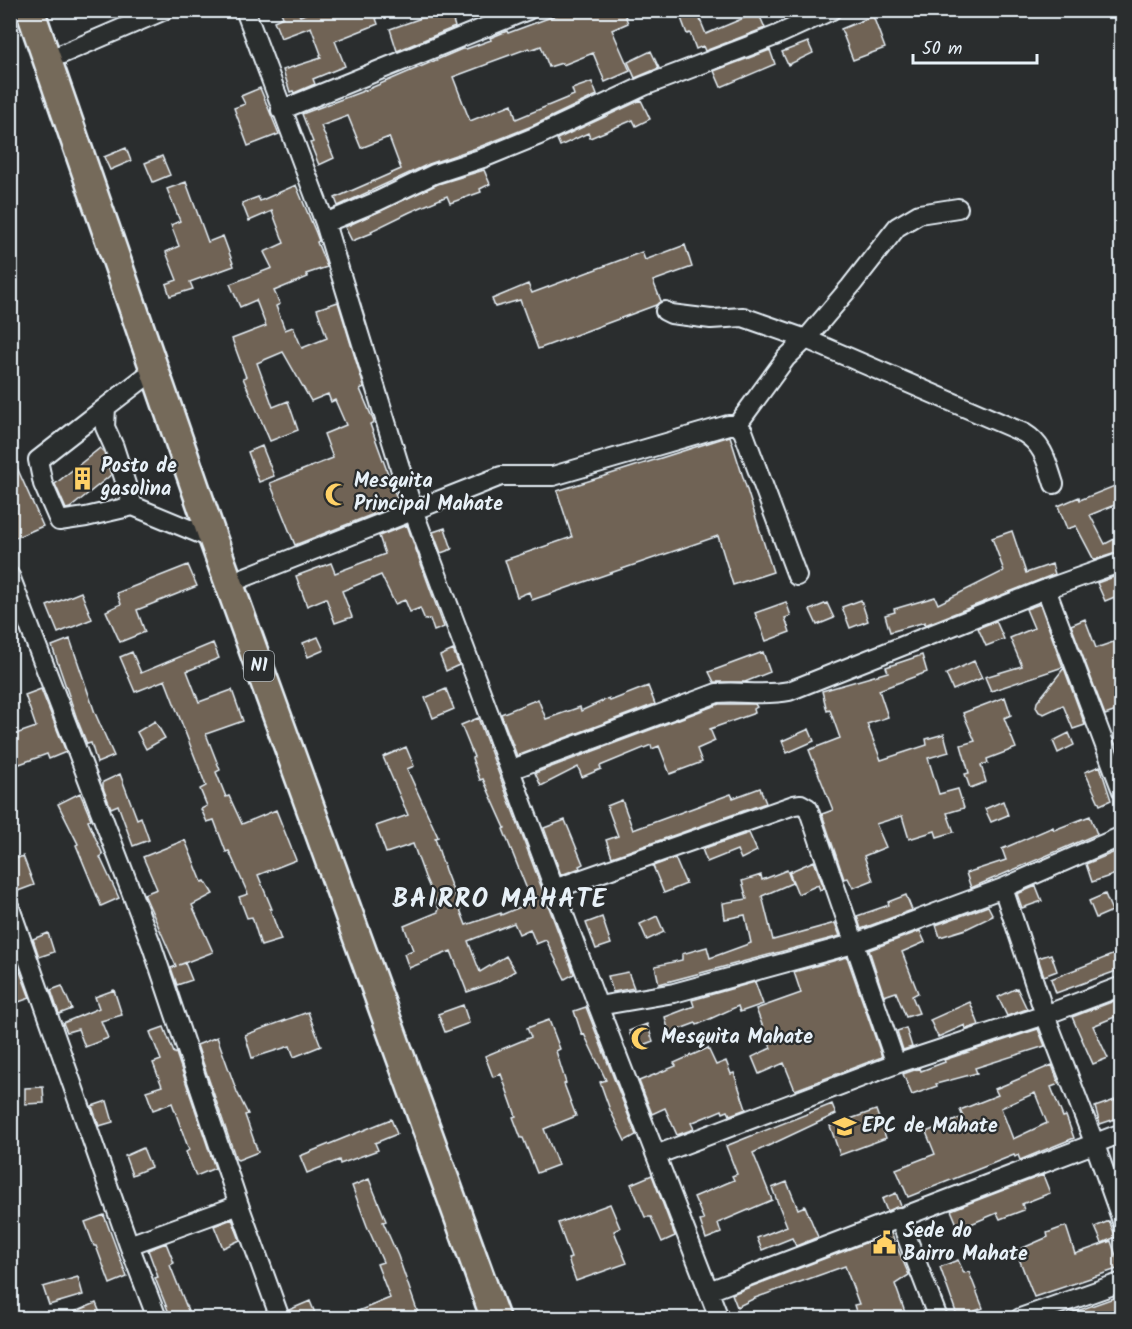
<svg xmlns="http://www.w3.org/2000/svg" width="1132" height="1329" font-family="Kalam,sans-serif">
  <style>
    .building { fill: #6f6355; stroke: #e8f1f8; stroke-width: 1.5; fill-rule: evenodd }
    .lines { fill: none; stroke-linecap: round; stroke-linejoin: round }
    .minor-casing { stroke: #e8f1f8; stroke-width: 22 }
    .highway-casing { stroke: #e8f1f8; stroke-width: 32 }
    .minor { stroke: #2a2d2e; stroke-width: 18 }
    .highway { stroke: #746a5a; stroke-width: 27 }
    .labels { text-anchor: middle; dominant-baseline: central; stroke-width: 4.5; stroke-linejoin: round; paint-order: stroke }
    .shield { fill: #2a2d2e; stroke: #afb6bb; stroke-width: 1.5 }
    .shield-label { font-size: 18px; font-weight: bold; fill: #e8f1f8 }
    .poi-label { font-size: 20px; font-weight: bold; fill: #e8f1f8; stroke: #2a2d2e; text-anchor: start }
    .district-label { font-size: 26px; font-weight: bold; letter-spacing: 1.5px; fill: #e8f1f8; stroke: #2a2d2e }
  </style>
  <rect width="100%" height="100%" fill="#2a2d2e"/>
  <filter id="ink" filterUnits="userSpaceOnUse"><feTurbulence type="fractalNoise" baseFrequency=".0167" numOctaves="2"/><feDisplacementMap in="SourceGraphic" scale="12" xChannelSelector="R" yChannelSelector="G"/><feConvolveMatrix kernelMatrix="1 2 1 2 8 2 1 2 1" color-interpolation-filters="sRGB"/></filter>
  <g filter="url(#ink)">
    <path class="building" d="M280,10H297L300,16L315,10H373L378,24L335,41L345,66L313,79L315,84L294,93L293,91L290,92L283,70L321,58L320,55L321,54L311,27L281,38L274,21L283,17Z
      M437,10H450L455,27L397,51L390,29L430,15L429,13Z
      M570,10H623L628,23L612,30L630,71L605,82L593,53L563,65L562,63L549,67L541,46L530,50L529,48L488,63V64L453,77L470,121L512,104L516,119L574,95L572,89L592,82L597,95L532,126L479,147L429,164L338,206L335,198L401,169L389,137L361,148L348,116L321,126L334,158L319,165L310,143L313,142L302,114L366,90L462,49H466L491,40L490,38L507,31L508,33Z
      M678,10H696L706,34L758,12L765,28L705,51L703,46L696,49L690,33L687,34Z
      M873,16L885,48L853,60L841,29Z
      M808,42L813,53L788,65L782,52Z
      M770,50L775,64L721,87L714,71Z
      M651,51L659,68L635,78L628,62Z
      M260,88L279,134L248,146L234,108L245,104L241,96Z
      M641,100L650,119L636,126L633,120L590,138L588,133L560,146L557,139Z
      M126,148L131,161L110,170L104,157Z
      M162,156L170,175L153,182L145,163Z
      M484,170L490,184L480,189L481,192L450,203L447,196L410,212L371,231L372,233L352,241L345,227L438,184Z
      M186,182L208,242L223,236L234,266L190,282L193,289L170,296L166,284L177,280L166,252L179,246L171,225L180,221L167,189Z
      M296,185L316,233L319,241L317,242L327,267L306,274L308,277L274,291L280,304L276,306L285,330L293,327L302,348L327,338L317,309L338,302L364,387L360,389L374,422L370,424L399,504L295,545L270,483L333,458L324,434L346,425L335,400L331,402L328,394L311,401L283,352L257,363L273,407L288,401L298,430L270,441L243,378L246,377L232,339L266,326L256,300L240,307L230,284L272,268L264,252L284,243L272,211L249,221L242,203L258,197L260,201Z
      M685,245L692,267L653,281L661,301L656,305L538,349L520,300L495,307L492,299L528,284L532,293L642,252L645,260Z
      M730,436L773,572L733,585L718,536L532,600L529,592L517,597L505,560L572,537L557,491Z
      M262,446L274,476L259,482L248,452Z
      M100,448L104,452L111,475L70,508L66,509L55,484Z
      M10,452L43,526L10,540Z
      M1122,483V502L1090,515L1105,544L1122,535V551L1094,560L1076,526L1067,529L1058,506L1079,497L1080,500Z
      M407,525L444,627L434,631L430,619L425,620L420,608L410,612L405,600L395,604L381,575L342,591L352,617L335,623L326,598L307,606L296,576L331,563L335,573L385,554L379,536Z
      M445,528L452,549L441,553L433,532Z
      M1012,531L1026,573L1052,564L1055,574L925,625V622L890,632L885,615L895,612L894,609L935,597L938,604L1004,571L992,538Z
      M188,565L197,586L137,610L145,632L120,642L106,611L121,604L117,593Z
      M1122,574V594L1105,601L1097,583Z
      M81,592L92,619L58,633L47,606Z
      M861,600L868,621L850,628L842,607Z
      M786,602L791,616L785,618L790,632L766,641L755,613Z
      M827,603L834,618L817,625L810,610Z
      M1040,604L1063,667L991,691L985,677L1022,666L1010,638L1034,628L1026,609Z
      M1085,619L1096,648L1122,639V709L1105,715L1071,625Z
      M996,621L1004,639L986,646L978,628Z
      M318,637L324,650L308,657L303,643Z
      M70,639L95,713L114,756L97,763L91,743L87,744L77,719L52,646Z
      M213,643L219,658L187,671L199,702L232,690L243,721L206,734L220,770L216,772L226,797L229,796L242,824L276,810L296,860L258,875L272,909H270L281,940L261,946L252,917L247,918L239,897L248,894L229,851L226,852L214,820L207,822L201,809L207,806L200,789L206,786L165,680L135,692L120,657L132,652L141,673Z
      M453,650L459,665L446,671L440,656Z
      M763,652L770,672L745,682H714L709,672Z
      M922,655L927,672L879,690L888,717L867,724L881,760L927,745L926,739L944,734L949,752L928,758L939,794L958,789L964,808L947,813L954,832L937,837L935,831L909,839L902,816L876,824L886,847L864,856L873,880L853,888L848,878L844,879L822,814L833,810L809,750L840,738L830,710L827,711L822,691L888,672L886,667Z
      M974,661L982,678L953,690L946,674Z
      M1064,668L1085,725L1073,729L1063,705L1044,714L1039,712L1036,707L1037,702Z
      M648,686L655,704L517,756L501,714L538,699L546,719L580,707L581,711L609,698L610,701Z
      M41,689L66,752L49,759L47,754L14,766L10,758V736L36,727L25,695Z
      M446,689L454,709L433,718L425,698Z
      M1005,697L1011,715L1004,718L1016,748L987,759L988,763L981,765L986,782L970,788L965,774L969,773L961,745L975,741L963,713Z
      M719,704H755L757,707L754,709L755,713L710,729L715,741L697,749L702,762L670,774L659,746L652,749L651,745L600,766L601,769L582,777L578,767L541,786L535,773Z
      M478,718L574,974L565,979L546,940L536,944L530,929L519,934L514,923L468,941L480,972L506,956L515,971L496,982L467,992L451,951L409,968L404,954L413,950L404,926L438,912L439,909L425,877L413,844L386,853L376,826L408,815L383,757L406,747L414,766L407,769L438,837L435,838L445,870L466,925L501,913V915L532,902L503,829L505,828L483,779L480,780L472,758L474,757L461,725Z
      M155,721L165,738L146,749L137,732Z
      M809,729L814,741L787,753L782,741Z
      M1069,733L1074,745L1058,753L1053,741Z
      M1100,766L1111,800L1100,805L1085,772Z
      M120,774L137,819L141,817L149,840L133,846L118,805L111,808L103,788V782Z
      M760,788L766,803L612,857L606,840L618,836L607,806L622,800L633,830L731,794L733,798Z
      M80,793L91,819L88,821L103,855L100,857L119,898L101,906L76,845L78,844L58,804Z
      M1003,801L1008,815L991,822L985,809Z
      M1090,816L1097,834L971,888L966,873L1006,860L1002,849L1053,827L1054,830Z
      M565,820L583,864L579,866L580,868L561,875L544,828Z
      M749,833L757,851L741,859L737,850L707,862L702,849Z
      M185,840L202,882L205,881L213,894L192,905L213,952L179,965L185,963L192,980L177,985L171,968L176,966L144,894L157,889L143,857Z
      M1122,849V872L1092,882L1086,864Z
      M23,856L34,885L10,894V861Z
      M675,858L686,884L664,893L653,866Z
      M814,861L824,888L820,890L818,885L798,894L789,872Z
      M787,870L792,883L762,896L773,940L835,923L840,936L659,984L655,966L682,960V954L707,947L710,958L751,943L745,915L725,919L723,903L747,899L742,881L761,875L762,880Z
      M1036,886L1042,901L1022,908L1017,894Z
      M1105,894L1112,911L1096,918L1089,901Z
      M906,895L912,910L861,929L857,916L889,905L888,902Z
      M988,906L993,916L966,929L940,937L936,925Z
      M657,916L664,932L647,940L640,924Z
      M602,917L611,944L596,949L586,923Z
      M920,931L925,942L902,952L918,993L912,996L919,1013L906,1017L896,992L884,996L869,950Z
      M48,933L54,952L39,957L33,939Z
      M10,945L30,998L10,1005Z
      M1122,951V969L1056,993L1051,979Z
      M1051,954L1057,971L1044,976L1038,958Z
      M847,957L882,1057L795,1090L784,1063L759,1074L752,1057L771,1048L756,1009L801,993L794,972Z
      M628,972L634,988L613,992L608,976Z
      M755,982L763,1004L740,1012L738,1006L697,1025L696,1023L669,1033L665,1017L694,1006L692,1000Z
      M62,986L72,1009L59,1014L51,990Z
      M1017,988L1027,1009L1007,1016L998,997Z
      M114,990L122,1015L101,1021L108,1038L85,1047L78,1029L67,1032L63,1023L99,1008L95,997Z
      M1122,998V1014L1093,1026L1108,1058L1093,1064L1072,1017Z
      M970,1002L979,1025L966,1029L965,1025L938,1037L930,1020Z
      M463,1005L469,1023L445,1032L438,1014Z
      M586,1007L636,1135L625,1141L610,1110L600,1082L606,1080L584,1034L582,1035L574,1011Z
      M308,1012L321,1046L294,1057L290,1046L252,1058L245,1035Z
      M549,1020L560,1049L556,1051L566,1083L564,1084L576,1116L544,1129L558,1165L537,1173L523,1138H521L513,1117L516,1116L501,1074L493,1077L485,1056L531,1037L527,1028Z
      M647,1024L653,1041L635,1048L629,1031Z
      M164,1027L174,1053H176L215,1168L196,1176L186,1152L189,1150L172,1103L153,1110L146,1091L162,1086L153,1063L161,1060L150,1032Z
      M906,1028L912,1047L903,1050L897,1031Z
      M1038,1029L1045,1046L975,1068L977,1073L936,1084L937,1086L912,1095L903,1074L920,1068L921,1071L945,1062L944,1060Z
      M217,1037L237,1092L248,1114L245,1115L258,1152L238,1160L236,1159L197,1045Z
      M708,1048L716,1065L726,1061L731,1074L734,1073L746,1109L730,1115L728,1111L723,1113L722,1110L691,1123L694,1129L677,1135L665,1108L652,1114L639,1081L676,1066L674,1063Z
      M1052,1065L1059,1084L1051,1087L1063,1117L1066,1116L1074,1138L1020,1160L1018,1155L1015,1157L1014,1155L908,1197L896,1169L935,1154L926,1132L963,1117L960,1110L998,1095L995,1089ZM1035,1093L1047,1123L1013,1139L1001,1108Z
      M43,1087L44,1103L25,1104V1088Z
      M1115,1100L1121,1117L1100,1124L1095,1107Z
      M107,1101L113,1122L99,1126L92,1106Z
      M832,1104L836,1114L753,1153L772,1200L718,1223L721,1233L706,1239L700,1221L704,1220L694,1197L734,1180L732,1176L737,1174L726,1146Z
      M876,1110L886,1138L840,1155L830,1126Z
      M391,1119L397,1134L375,1143L378,1150L340,1164L339,1160L307,1173L300,1156Z
      M143,1148L151,1167L132,1175L125,1156Z
      M652,1175L675,1236L662,1242L651,1217H645L631,1184Z
      M1043,1175L1050,1193L1022,1204L1024,1210L1000,1219L997,1213L959,1229L951,1210Z
      M369,1179L386,1221L383,1222L398,1256L418,1313L403,1318H341L390,1298L377,1264L383,1262L367,1226L352,1186Z
      M787,1182L798,1209L805,1206L818,1237L796,1246L792,1238L762,1250L757,1238L787,1226L772,1188Z
      M896,1193L901,1206L887,1211L882,1199Z
      M610,1204L620,1228L614,1231L627,1263L576,1281L568,1259L571,1258L558,1223Z
      M104,1215L127,1277L110,1284L96,1246H94L85,1222Z
      M232,1219L240,1240L223,1248L214,1226Z
      M1109,1221L1116,1237L1102,1243L1095,1227Z
      M1066,1226L1075,1254L1111,1241L1120,1268L1034,1297L1016,1251L1048,1237L1047,1233Z
      M891,1233L909,1275L895,1284L907,1318H888L886,1315L876,1318H858L854,1305L859,1304L845,1266L755,1298L737,1307L732,1294Z
      M166,1243L174,1263L170,1265L191,1318H171L155,1278L158,1277L148,1250Z
      M958,1260L964,1273L969,1272L983,1308L975,1311L976,1315L968,1318H958L940,1267Z
      M78,1277L83,1295L49,1305L43,1287Z
      M1122,1295V1318H1060V1317Z
      M310,1301L317,1318H291L289,1310Z
      M96,1303L102,1318H60Z"/>
    <g class="lines">
      <defs>
        <path id="minor" d="M245,10L325,223L413,510L598,1006L719,1318
          M48,60L165,10
          M281,110L528,10
          M325,223L378,201L434,174L483,158L537,136L644,86L775,36L832,10
          M665,311L671,314L711,319L743,317L806,339L1024,433C1044,445 1047,463 1054,484
          M154,370L106,407L105,427L114,447L133,506L213,539
          M106,407L38,460L43,484L59,521L86,517L133,506
          M737,425L786,358L806,339L850,287L897,227L919,214L958,208
          M10,576L152,946L239,1205L280,1318
          M230,583L501,476H553L728,425H737L743,431L797,576
          M1046,589L1122,791
          M510,770L717,693C741,691 766,696 789,691L1046,589L1122,562
          M1003,888L1045,1015L1094,1142L1122,1221
          M554,889L794,805L801,804L808,808L896,1064
          M10,908L129,1245L157,1318
          M598,1006L674,993L853,944L1003,888L1122,836
          M656,1155L896,1064L1045,1015L1122,986
          M899,1217L938,1318
          M129,1245L239,1205
          M709,1291L1122,1133
          M1020,1318L1122,1282"/>
        <path id="highway" d="M30,10L213,539L495,1318"/>
      </defs>
      <use href="#minor" class="minor-casing"/>
      <use href="#highway" class="highway-casing"/>
      <use href="#minor" class="minor"/>
      <use href="#highway" class="highway"/>
    </g>
  </g>
  <defs>
    <symbol id="building-bare" viewBox="-9 -9 18 18"><path d="M-4-6H4V6H1V3H-1V6H-4ZM-2.5-4.3h1.7v1.8h-1.7ZM.8-4.3h1.7v1.8H.8ZM-2.5-1h1.7V.8h-1.7ZM.8-1h1.7V.8H.8Z" fill="#ffd166" stroke="#2a2d2e" stroke-width="2.5" paint-order="stroke"/></symbol>
    <symbol id="mosque-bare" viewBox="-9 -9 18 18"><path d="M3.5-4.9A6 6 0 1 0 3.5 4.9A5 5 0 1 1 3.5-4.9Z" fill="#ffd166" stroke="#2a2d2e" stroke-width="2.5" paint-order="stroke"/></symbol>
    <symbol id="school-bare" viewBox="-9 -9 18 18"><path d="M0-5L7-2L0 1L-7-2ZM-4 1L0 2.5L4 1V4Q0 6-4 4Z" fill="#ffd166" stroke="#2a2d2e" stroke-width="2.5" paint-order="stroke"/></symbol>
    <symbol id="civic-bare" viewBox="-9 -9 18 18"><path d="M-.6-6.5H3V-4.5H.6V-3L4-1V1h2V6H-6V1h2V-1L-.6-3ZM-1.2 2.5V6h2.4V2.5Z" fill="#ffd166" stroke="#2a2d2e" stroke-width="2.5" paint-order="stroke"/></symbol>
  </defs>
  <g fill-rule="evenodd">
    <use href="#building-bare" x="66" y="462" width="33" height="33"/>
    <use href="#mosque-bare" x="320" y="478" width="33" height="33"/>
    <use href="#mosque-bare" x="626" y="1022" width="33" height="33"/>
    <use href="#school-bare" x="828" y="1110" width="33" height="33"/>
    <use href="#civic-bare" x="868" y="1226" width="33" height="33"/>
  </g>
  <g class="labels">
    <rect class="shield" x="244" y="651" width="30" height="30" rx="4.5"/>
    <g class="shield-label">
      <text x="259" y="666">N1</text>
    </g>
    <g class="poi-label">
      <text x="101" y="467">Posto de<tspan x="101" dy="23">gasolina</tspan></text>
      <text x="354" y="482">Mesquita<tspan x="354" dy="23">Principal Mahate</tspan></text>
      <text x="661" y="1038">Mesquita Mahate</text>
      <text x="862" y="1127">EPC de Mahate</text>
      <text x="903" y="1232">Sede do<tspan x="903" dy="23">Bairro Mahate</tspan></text>
    </g>
    <g class="district-label">
      <text x="500" y="900">BAIRRO MAHATE</text>
    </g>
  </g>
  <rect width="1132" height="1329" fill="none" stroke="#2a2d2e" stroke-width="36"/>
  <rect x="18" y="18" width="1096" height="1293" fill="none" stroke="#e8f1f8" stroke-width="2" filter="url(#ink)"/>
  <path d="M913 54v9h124v-9" fill="none" stroke="#e8f1f8" stroke-width="3"/>
  <text x="922" y="54" font-size="18" fill="#e8f1f8" stroke="#2a2d2e" stroke-width="4.5" paint-order="stroke">50 m</text>
</svg>
